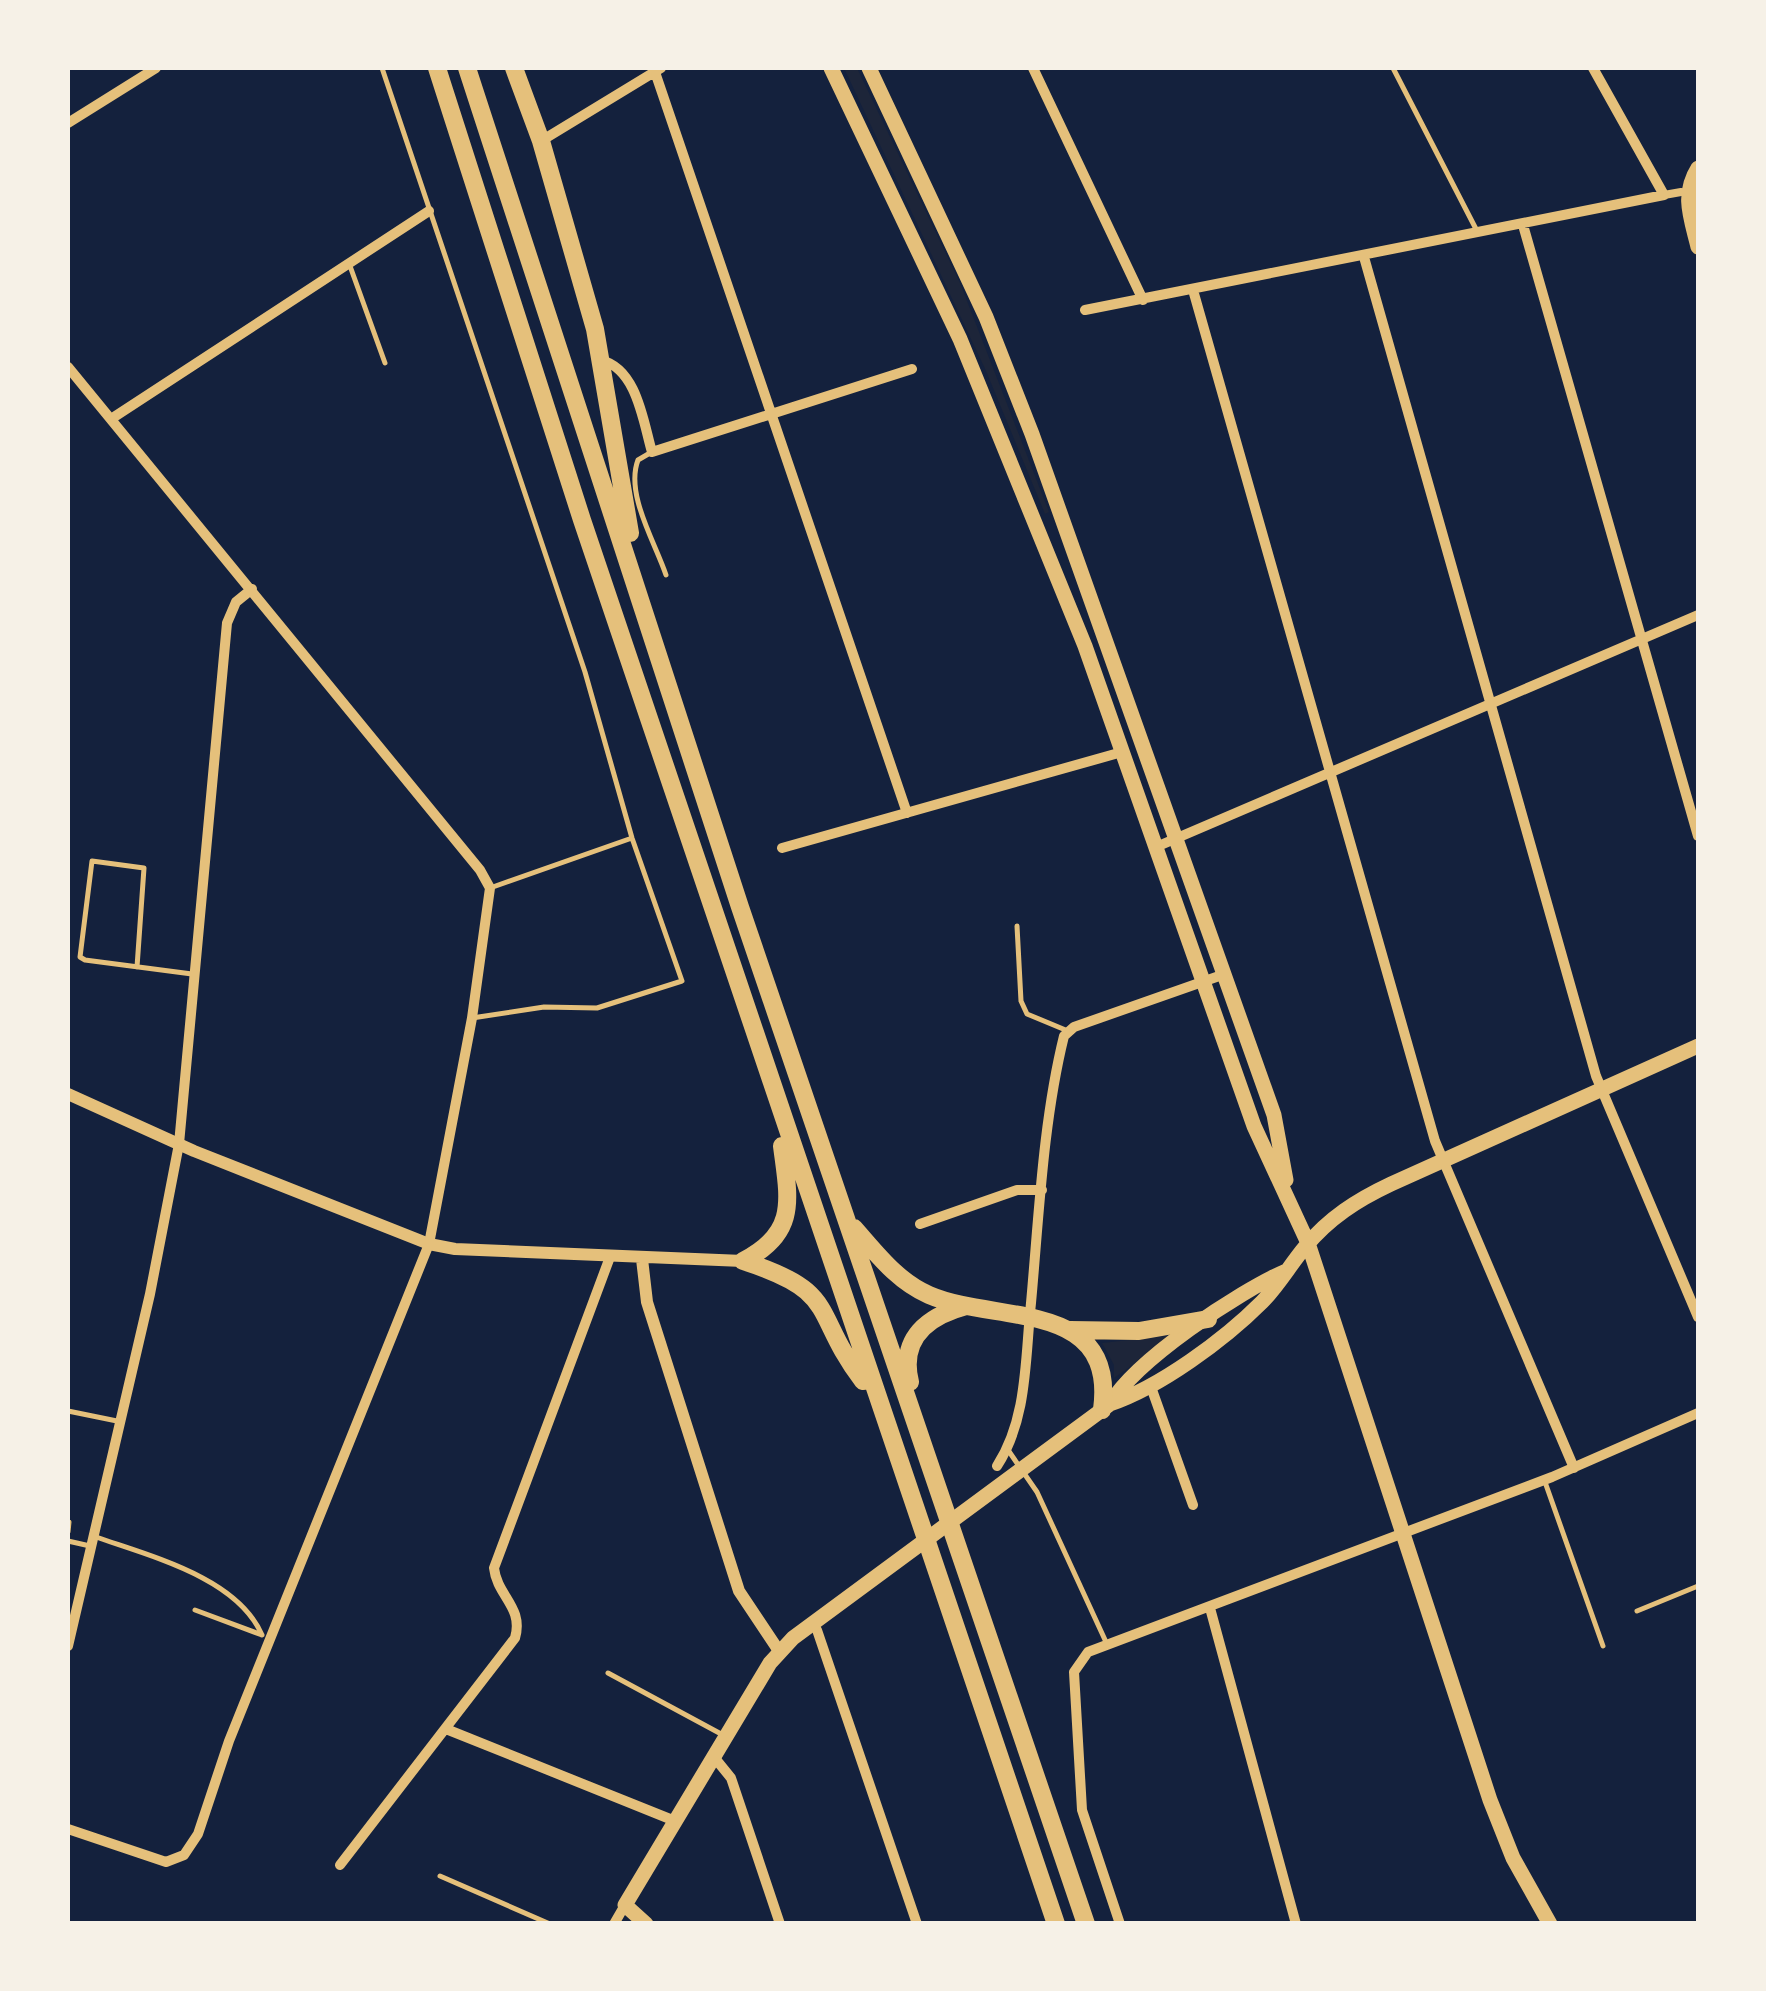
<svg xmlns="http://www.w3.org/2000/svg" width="1766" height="1991" font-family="Lato,sans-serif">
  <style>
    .green { fill: #1d2539 }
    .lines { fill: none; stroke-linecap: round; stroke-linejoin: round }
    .service { stroke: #e5c07b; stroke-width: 5 }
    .pedestrian { stroke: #e5c07b; stroke-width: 8 }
    .minor { stroke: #e5c07b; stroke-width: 10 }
    .tertiary { stroke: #e5c07b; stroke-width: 12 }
    .secondary { stroke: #e5c07b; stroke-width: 15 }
    .trunk { stroke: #e5c07b; stroke-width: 18 }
  </style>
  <rect width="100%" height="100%" fill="#14213d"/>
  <path class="green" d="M844,68H857L960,283L1049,512L1045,514L986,371Z
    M1175,1335L1114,1378V1365L1102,1343Z"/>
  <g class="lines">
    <path class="service" d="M382,68L585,672L632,838L682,981L597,1008L544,1007L472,1018
      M1393,68L1477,231
      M350,266L385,363
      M650,453L638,460C625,494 655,542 666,575
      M490,888L632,838
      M1017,926L1021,1001L1027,1014L1068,1031
      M137,967L144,868L92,861L80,957L85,960L192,974
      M68,1411L117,1421
      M1008,1450L1037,1492L1106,1642
      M1545,1482L1603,1646
      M68,1532L69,1522
      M93,1536C149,1556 237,1577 262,1635
      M68,1541L90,1546
      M195,1610L262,1635
      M1637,1611L1698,1586
      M608,1673L723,1735
      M440,1876L550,1924"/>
    <path class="pedestrian" d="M1664,195L1681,192"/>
    <path class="minor" d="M1033,68L1143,300
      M655,72L907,813
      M68,123L156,68
      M541,141L661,68
      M1523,225L1698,836
      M1364,257L1596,1076L1698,1317
      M1193,290L1435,1141L1574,1468
      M1085,310L1664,195L1593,68
      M601,360C637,369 643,421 652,452L912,369
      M68,367L480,870L490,888L472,1018L429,1244L229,1741L198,1834L184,1855L166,1862L68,1829
      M111,419L429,211
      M1156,847L1698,615
      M782,848L1122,752
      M920,1224L1017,1190H1042
      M1151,1387L1193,1505
      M997,1466C1028,1418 1025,1358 1031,1303C1039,1215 1043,1121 1064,1036L1074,1027L1222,975
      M1210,1608L1296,1924
      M817,1630L917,1924
      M68,1646L150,1294L179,1144L227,623L236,602L252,589
      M446,1729L675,1821
      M714,1757L731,1778L780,1924
      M340,1865L515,1638C524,1607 497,1596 494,1568L610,1257
      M614,1924L625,1905
      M1120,1924L1082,1810L1074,1672L1088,1652L1552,1477L1698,1413"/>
    <path class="tertiary" d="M68,1094L194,1151L429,1244L455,1249L743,1261
      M642,1259L647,1302L739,1591L779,1651"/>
    <path class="secondary" d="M831,68L960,339L1085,646L1254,1126L1308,1243L1490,1800L1513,1858L1550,1924
      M869,68L986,317L1032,434L1274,1115L1286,1180
      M1698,168C1681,195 1691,218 1698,247
      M1110,1404C1136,1360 1238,1292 1286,1271
      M646,1924L625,1905L770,1663L793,1638L1110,1404C1160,1387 1224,1340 1262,1302C1278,1286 1290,1265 1305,1247C1329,1218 1357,1200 1391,1184L1698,1046"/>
    <path class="trunk" d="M437,68L582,520L1056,1924
      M467,68L740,907L1086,1924
      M514,68L541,141L595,329L630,533
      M854,1228C877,1254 897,1281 929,1295C996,1324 1117,1298 1102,1410
      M743,1261C841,1292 811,1313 863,1381
      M743,1261C798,1233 789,1200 782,1146
      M1070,1330L1139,1331L1208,1319
      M910,1382C899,1338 928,1316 966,1306"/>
  </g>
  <rect width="1766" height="1991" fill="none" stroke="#f6f1e7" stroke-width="140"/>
</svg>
